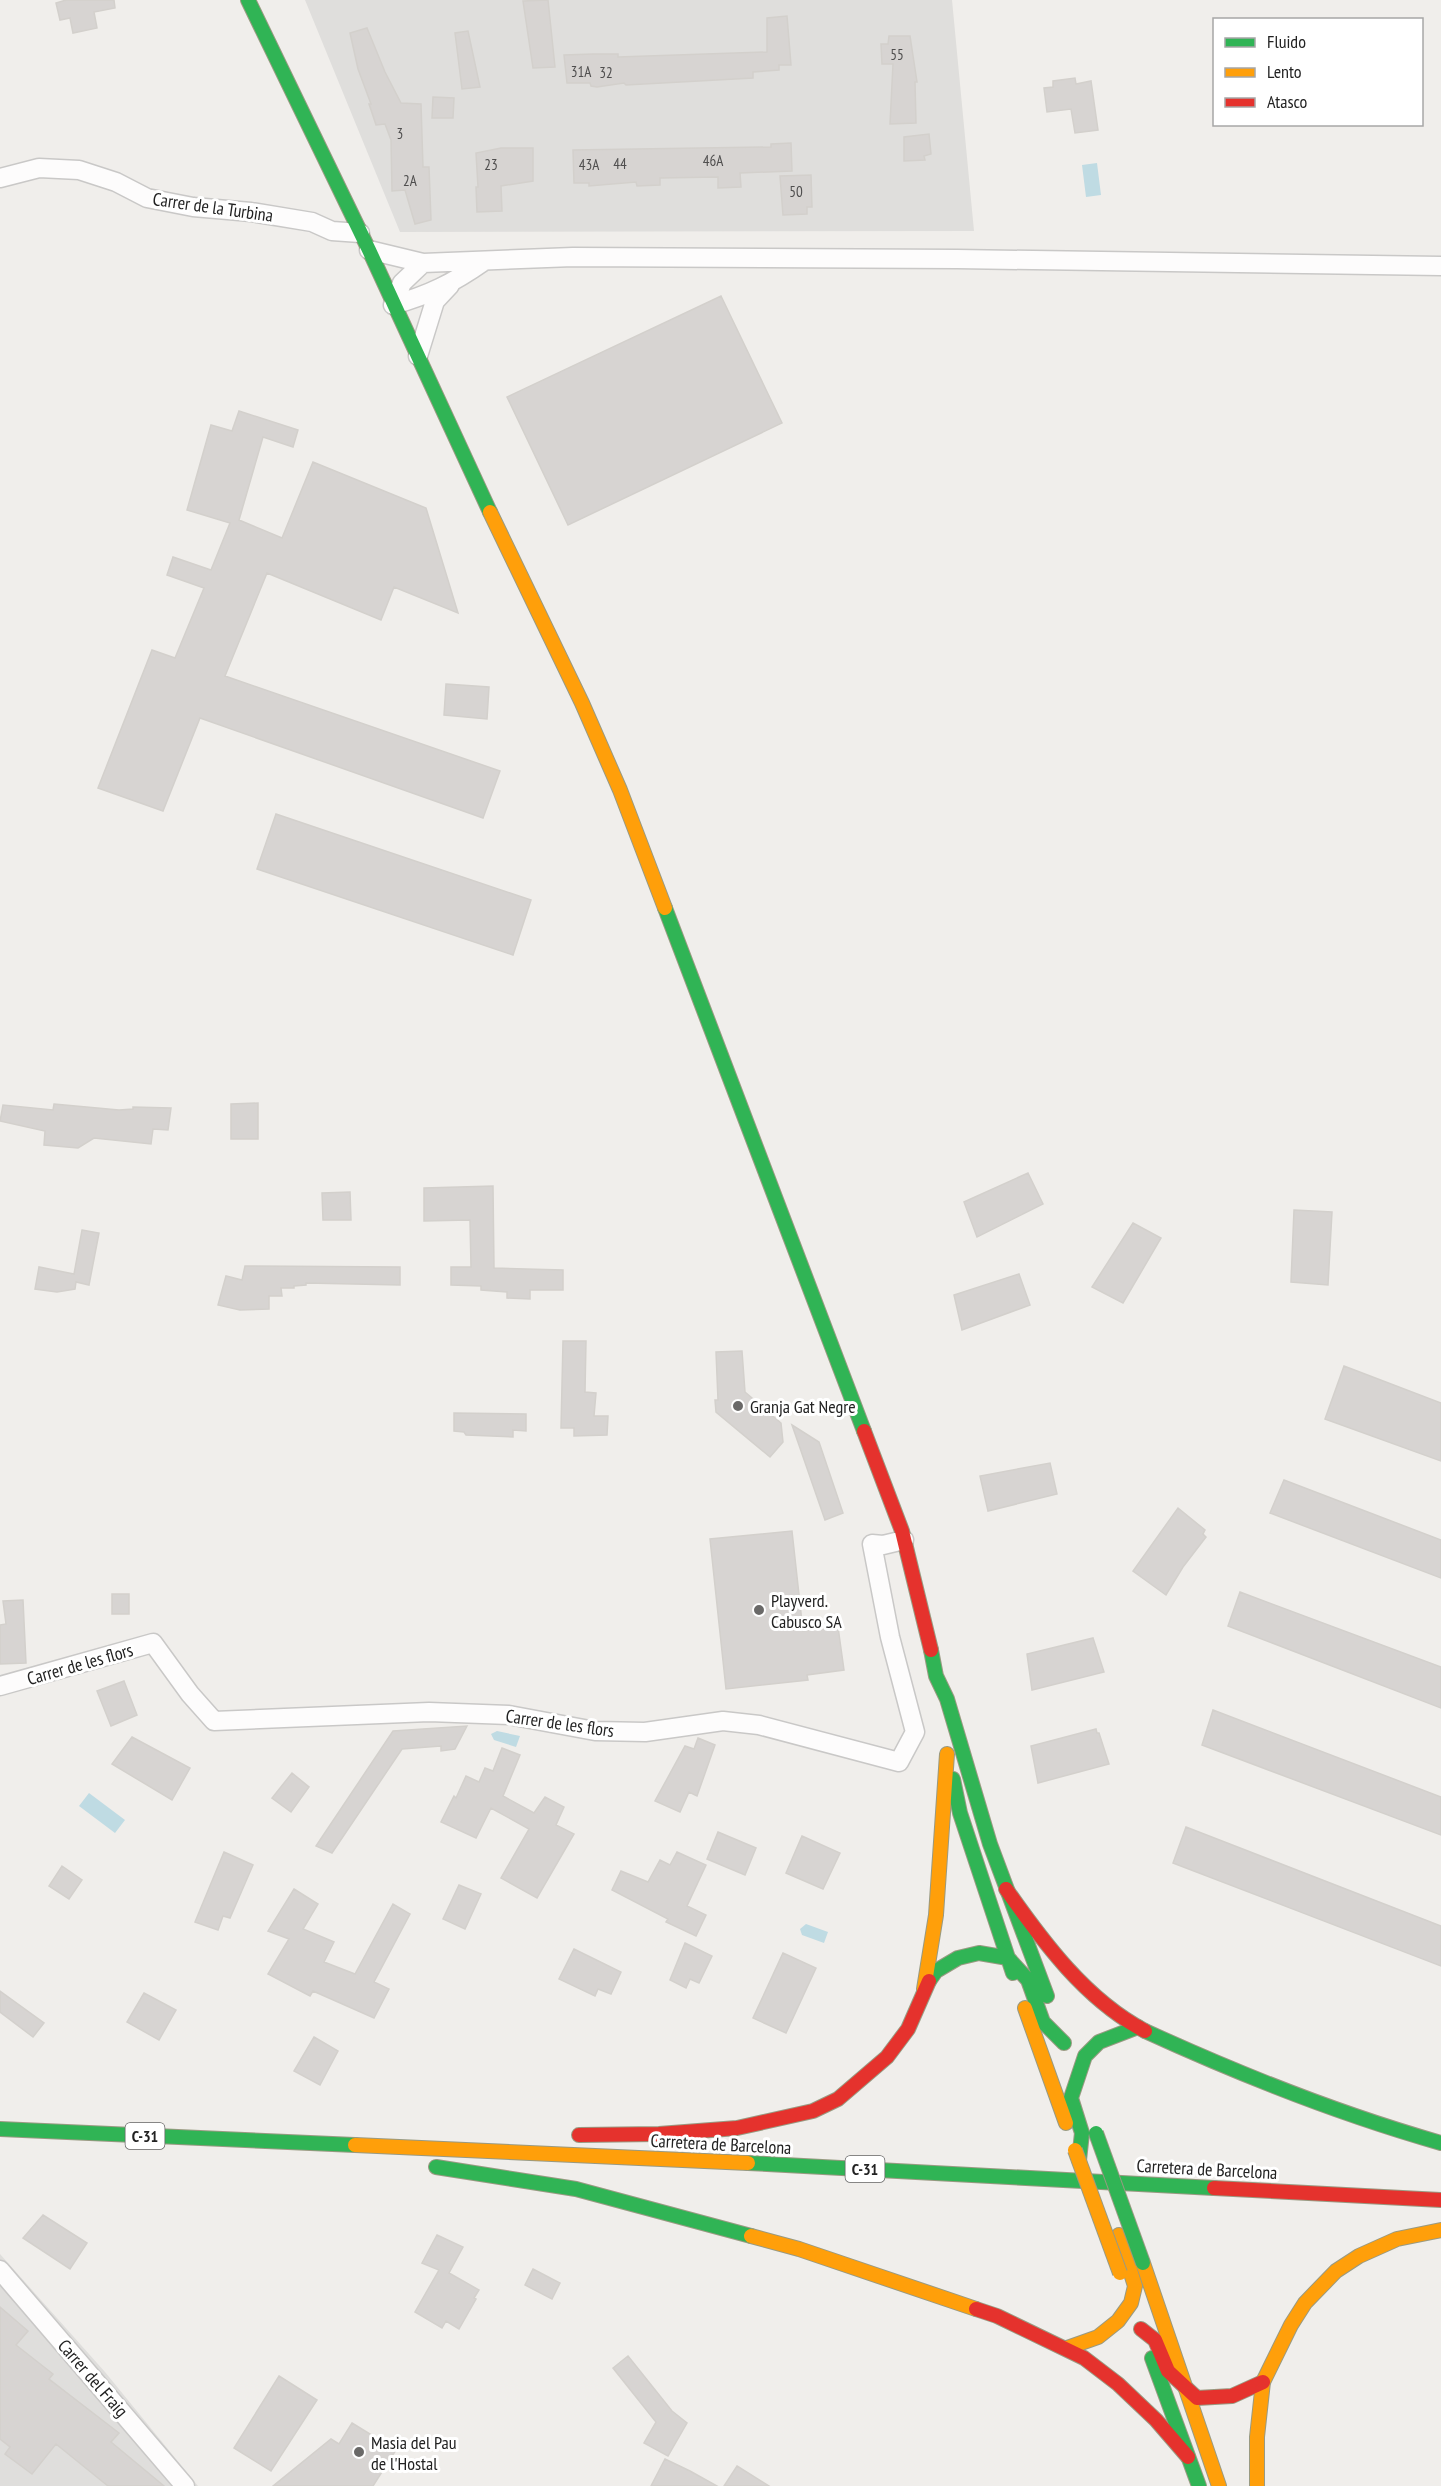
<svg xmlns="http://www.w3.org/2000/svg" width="1441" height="2486" font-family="'PT Sans Narrow',sans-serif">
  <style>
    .residential { fill: #dfdedc }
    .water { fill: #bfdbe3 }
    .building { fill: #d7d4d2; stroke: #d3d0cc; stroke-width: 1.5 }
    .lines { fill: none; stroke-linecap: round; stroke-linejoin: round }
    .street-casing { stroke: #c9c8c7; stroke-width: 21 }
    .fast-casing { stroke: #999a82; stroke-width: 16 }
    .slow-casing { stroke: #999a82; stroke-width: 16 }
    .jam-casing { stroke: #999a82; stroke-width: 16 }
    .street { stroke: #fdfcfc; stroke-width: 18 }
    .fast { stroke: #30b455; stroke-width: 14 }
    .slow { stroke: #ff9f0a; stroke-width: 14 }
    .jam { stroke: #e5322d; stroke-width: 14 }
    .fast-bridge-casing { stroke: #999a82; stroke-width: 16; stroke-linecap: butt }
    .slow-bridge-casing { stroke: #999a82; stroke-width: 16; stroke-linecap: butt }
    .fast-bridge { stroke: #30b455; stroke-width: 14 }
    .slow-bridge { stroke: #ff9f0a; stroke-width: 14 }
    .poi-dot { fill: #6a6968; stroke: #fff; stroke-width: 2 }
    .labels { text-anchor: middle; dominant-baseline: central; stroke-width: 6; stroke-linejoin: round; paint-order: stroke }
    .number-label { font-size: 15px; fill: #4f4e4e }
    .shield { fill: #fff; stroke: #646464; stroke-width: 1.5 }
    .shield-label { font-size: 16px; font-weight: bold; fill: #222 }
    .street-label { font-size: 18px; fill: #222; stroke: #fff }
    .poi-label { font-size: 18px; fill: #222; stroke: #fff; text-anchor: start }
  </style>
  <rect width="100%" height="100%" fill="#f0eeeb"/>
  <path class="residential" d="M305,0H952L974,231L400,232Z
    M0,2254L105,2372L198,2486H0Z"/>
  <path class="water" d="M1097,163L1101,195L1086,197L1082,165Z
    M497,1731L520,1736L516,1747L494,1740L491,1734Z
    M89,1793L125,1820L115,1833L79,1806Z
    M806,1924L828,1932L824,1943L802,1935L800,1929Z"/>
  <path class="building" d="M66,0H114L115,8L94,12L97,28L73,33L70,18L60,20L56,3Z
    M548,0L555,67L533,68L523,1Z
    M787,16L791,65H779V70L753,72V78L626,85L624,83L597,87L591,86L590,83H567L564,55L593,54H618V57L767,52V18Z
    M367,28L385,72L401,103L421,104L423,167H429L431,220L415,224L405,190L392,191L391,140L385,124L376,125L369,104H371L358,69L350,33Z
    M468,31L480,87L462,89L455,33Z
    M889,36H910L917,82H915L916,123L890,124L893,64H882L881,44H888Z
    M1075,78L1076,84L1091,81L1098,130L1075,133L1071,109L1047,112L1044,88L1053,87V81Z
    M433,97L454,98L453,118H432Z
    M929,134L931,154L924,156L925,160L904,161V137Z
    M791,143L792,171L740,173L741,187L718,188V177L660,178V185L637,186L636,182L589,186V183H574L573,150L771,147V144Z
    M501,148H533V181L501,186L502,211L477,212L476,187H478L476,153Z
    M811,175L812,207H807V214L783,215L780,176Z
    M721,296L782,423L568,525L507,397Z
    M239,411L298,430L293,447L263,437L239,520L282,538L313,462L426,508L458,613L394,587L381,620L267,573L225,676L500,771L483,818L200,718L163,811L98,788L152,650L175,658L204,588L167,575L173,557L211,570L230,523L187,510L211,425L232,431Z
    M446,684L489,687L487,719L444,715Z
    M276,814L531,900L513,955L257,869Z
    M258,1103V1139H231V1104Z
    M54,1104L119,1110L133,1109V1107L171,1108L168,1130L153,1129L151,1144L94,1138L78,1148L44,1145L45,1131L0,1121L3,1105L53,1110Z
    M1028,1173L1043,1204L977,1237L964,1202Z
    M493,1186L494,1268L563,1270V1290H530V1299L507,1298V1292L481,1290V1286L451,1285V1267H471L470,1220L424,1221V1188Z
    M350,1192L351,1220H323L322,1193Z
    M1294,1210L1332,1212L1328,1285L1291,1282Z
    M1133,1223L1161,1238L1123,1303L1092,1287Z
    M82,1230L99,1233L89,1285L76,1282L75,1289L57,1292L35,1289L39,1267L74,1274Z
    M245,1266L400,1267V1285L306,1283V1285L294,1286V1288H281L282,1296H269V1309L240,1310L218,1305L226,1276L242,1280Z
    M1019,1274L1030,1305L962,1330L954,1295Z
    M563,1341H586L585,1392L596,1393L594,1416H608L607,1435L574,1436V1428H561Z
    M742,1351L745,1392L781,1423L783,1442L770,1457L716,1412L715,1400H718L716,1352Z
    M1344,1366L1441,1403V1461L1325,1419Z
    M454,1413L526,1414V1431L513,1430V1437L466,1435L464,1432L454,1431Z
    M792,1425L819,1442L843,1513L825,1520Z
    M1050,1463L1057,1494L988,1511L980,1476Z
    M1284,1480L1441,1540V1578L1270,1513Z
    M1178,1508L1205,1530L1203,1534L1206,1537L1183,1567L1166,1595L1133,1571Z
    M792,1531L803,1631L838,1627L844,1670L807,1675L808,1680L726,1689L710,1539Z
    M1240,1592L1441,1667V1708L1228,1626Z
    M112,1594H129V1614H112Z
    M23,1600L26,1663L0,1664V1625L6,1624L3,1601Z
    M1093,1638L1104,1672L1032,1690L1027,1654Z
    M124,1681L137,1715L111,1726L97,1691Z
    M1213,1710L1441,1797V1835L1202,1745Z
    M467,1726L455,1749L441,1751V1746L402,1749L332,1853L316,1846L393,1731Z
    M1096,1729L1097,1733H1099L1109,1764L1038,1783L1031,1746Z
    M132,1737L190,1768L172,1800L112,1764Z
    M698,1738L715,1745L697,1796L689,1792L680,1812L655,1801L685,1746L694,1749Z
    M502,1748L520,1755L503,1796L534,1813L545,1797L564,1807L556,1825L574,1834L537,1898L501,1878L529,1829L491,1808L476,1838L441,1822L454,1796L456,1798L466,1776L479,1782L485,1768L493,1771Z
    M292,1773L309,1787L291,1812L272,1798Z
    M1186,1827L1441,1926V1966L1173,1863Z
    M718,1832L756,1848L745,1875L707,1859Z
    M802,1836L840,1853L823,1889L786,1873Z
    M224,1852L253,1865L230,1918L223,1916L218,1930L195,1922Z
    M677,1852L706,1865L687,1906L706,1915L696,1936L666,1922L668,1919L612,1890L621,1871L648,1882L660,1860L670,1865Z
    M62,1866L82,1880L69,1899L49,1886Z
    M459,1885L481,1894L465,1929L443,1919Z
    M294,1889L318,1904L303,1929L334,1942L324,1962L355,1974L393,1904L410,1914L374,1982L389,1989L374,2018L313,1991L310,1996L268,1974L289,1939L268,1931Z
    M685,1943L712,1956L699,1983L690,1979L686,1988L670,1980Z
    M574,1949L621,1972L611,1994L598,1989L595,1996L559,1979Z
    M783,1953L816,1968L786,2033L753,2018Z
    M0,1991L44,2023L33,2037L0,2012Z
    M144,1993L176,2010L159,2040L127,2022Z
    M314,2037L338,2051L320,2085L294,2071Z
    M43,2215L87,2243L70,2269L23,2238Z
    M437,2235L463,2247L449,2273L479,2290L474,2298L476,2299L459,2329L446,2321L442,2328L415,2312L439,2270L422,2263Z
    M533,2269L560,2283L552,2299L525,2285Z
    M0,2307L28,2331L16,2345L53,2374L49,2379L119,2433L111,2442L164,2486H108L56,2444L32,2474L5,2454L10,2447L0,2439Z
    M628,2356L672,2411L687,2423L668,2456L644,2443L656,2422L613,2368Z
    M279,2376L317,2400L271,2471L234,2448Z
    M352,2423L396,2450L373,2486H273L331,2439L339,2444Z
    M665,2459L690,2471L717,2486H651Z
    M737,2466L769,2486H724Z"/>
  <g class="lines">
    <defs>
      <path id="street" d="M0,178L39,168L79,170L116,182L147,198L193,207L251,212L312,222L332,231L360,233
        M369,250L423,263L573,257L957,259L1441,266
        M393,305C429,295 453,283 483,262
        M393,305L402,283L423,263
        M418,356L435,301L450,285
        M0,1686L153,1643L190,1694L214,1721L429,1712L509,1715L595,1731L645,1732L723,1721L759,1725L899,1762L915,1732L890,1637L872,1544L883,1545L904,1540
        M0,2270L185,2486"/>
      <path id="fast" d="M248,0L369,250L490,512
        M665,908L864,1431
        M931,1650L936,1676L947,1699L990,1844L1047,1996
        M953,1779L960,1813L1013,1973
        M929,1981L936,1971L958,1958L979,1953L1008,1958L1028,1980L1043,2022L1064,2043
        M1145,2031C1241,2075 1339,2114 1441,2143
        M0,2129L355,2145
        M1079,2160L1082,2133L1071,2098L1085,2056L1099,2042L1138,2027
        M748,2163L1214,2188
        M436,2167L576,2189L751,2236
        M1152,2358L1199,2486"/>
      <path id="slow" d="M490,512L582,703L620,790L665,908
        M924,1989L936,1915L947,1754
        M1025,2008L1066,2123
        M355,2145L748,2163
        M751,2236L799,2249L976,2309
        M1143,2263L1219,2486
        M1067,2348L1098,2337L1118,2321L1131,2303L1135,2286L1119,2235
        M1257,2486V2437L1263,2382L1291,2325L1305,2303L1336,2271L1359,2256L1397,2239L1441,2230"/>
      <path id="jam" d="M864,1431L902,1531L931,1650
        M1006,1889C1043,1942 1086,2000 1145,2031
        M579,2135L659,2134L737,2128L813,2111L838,2099L887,2057L908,2029L929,1981
        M1214,2188L1441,2200
        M976,2309L997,2316L1084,2358L1118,2384L1156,2420L1188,2457
        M1141,2329L1155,2340L1168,2371L1197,2398L1232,2396L1263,2382"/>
    </defs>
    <use href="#street" class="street-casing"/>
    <use href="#fast" class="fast-casing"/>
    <use href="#slow" class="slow-casing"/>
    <use href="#jam" class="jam-casing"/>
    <use href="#street" class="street"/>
    <use href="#fast" class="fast"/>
    <use href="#slow" class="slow"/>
    <use href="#jam" class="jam"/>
    <defs>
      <path id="fast-bridge" d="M1096,2133L1143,2263"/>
      <path id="slow-bridge" d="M1075,2150L1120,2273"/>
    </defs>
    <use href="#fast-bridge" class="fast-bridge-casing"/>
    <use href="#slow-bridge" class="slow-bridge-casing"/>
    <use href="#fast-bridge" class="fast-bridge"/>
    <use href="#slow-bridge" class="slow-bridge"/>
  </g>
  <g class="poi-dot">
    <circle cx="738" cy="1406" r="6"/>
    <circle cx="759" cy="1610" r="6"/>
    <circle cx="359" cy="2452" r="6"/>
  </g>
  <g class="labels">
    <g class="number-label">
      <text x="897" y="54">55</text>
      <text x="581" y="71">31A</text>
      <text x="606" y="72">32</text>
      <text x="400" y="133">3</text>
      <text x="713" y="160">46A</text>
      <text x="620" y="163">44</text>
      <text x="491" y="164">23</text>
      <text x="589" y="164">43A</text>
      <text x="410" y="180">2A</text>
      <text x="796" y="191">50</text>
    </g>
    <g class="shield">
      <rect x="125.5" y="2123" width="39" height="26" rx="4.5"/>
      <rect x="845.5" y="2156" width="39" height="26" rx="4.5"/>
    </g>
    <g class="shield-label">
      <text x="145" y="2136">C-31</text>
      <text x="865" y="2169">C-31</text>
    </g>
    <g class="street-label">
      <text transform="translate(213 207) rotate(8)">Carrer de la Turbina</text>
      <text transform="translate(80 1664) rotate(-16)">Carrer de les flors</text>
      <text transform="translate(560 1723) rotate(8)">Carrer de les flors</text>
      <text transform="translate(721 2144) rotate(3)">Carretera de Barcelona</text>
      <text transform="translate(1207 2169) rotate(3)">Carretera de Barcelona</text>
      <text transform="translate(93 2378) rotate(49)">Carrer del Fraig</text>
    </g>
    <g class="poi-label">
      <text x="750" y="1406">Granja Gat Negre</text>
      <text x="771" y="1600">Playverd.<tspan x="771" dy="21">Cabusco SA</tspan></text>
      <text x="371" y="2442">Masia del Pau<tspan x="371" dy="21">de l'Hostal</tspan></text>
    </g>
  </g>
  <rect x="1213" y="18" width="210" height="108" fill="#ffffff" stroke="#a7a7a7" stroke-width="1.5"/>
  <rect x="1225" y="38" width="30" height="9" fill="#30b455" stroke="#a7a7a7" stroke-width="1.5"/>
  <text x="1267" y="48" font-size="18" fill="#222222">Fluido</text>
  <rect x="1225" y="68" width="30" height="9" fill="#ff9f0a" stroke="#a7a7a7" stroke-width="1.5"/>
  <text x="1267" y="78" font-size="18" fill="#222222">Lento</text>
  <rect x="1225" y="98" width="30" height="9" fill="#e5322d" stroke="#a7a7a7" stroke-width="1.5"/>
  <text x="1267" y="108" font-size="18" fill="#222222">Atasco</text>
</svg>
